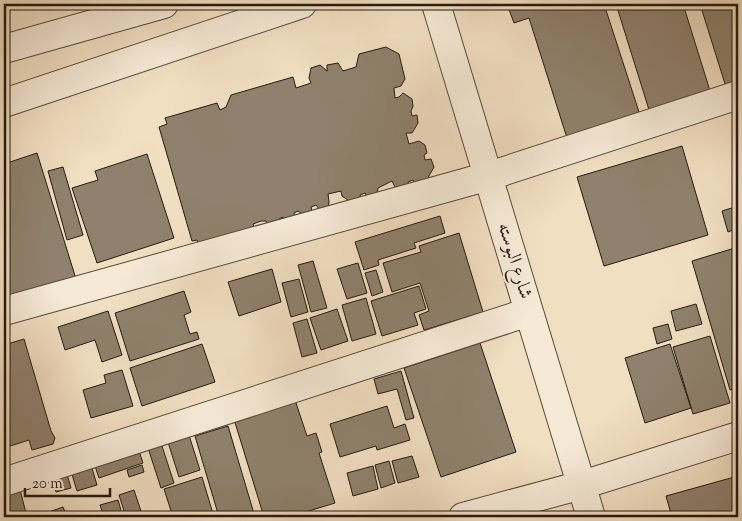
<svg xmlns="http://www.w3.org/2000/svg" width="742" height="521" font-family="'Sorts Mill Goudy',Amiri,serif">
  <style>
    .building { fill: #8f816d; stroke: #251b11 }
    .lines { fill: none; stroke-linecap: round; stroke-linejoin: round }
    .minor-casing { stroke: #584c3d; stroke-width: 30 }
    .minor { stroke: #f6ead7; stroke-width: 28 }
    .labels { text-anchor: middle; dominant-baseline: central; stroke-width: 4; stroke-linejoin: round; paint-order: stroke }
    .street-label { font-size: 19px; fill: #251b11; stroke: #f6ead7 }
  </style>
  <rect width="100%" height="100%" fill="#f1dfc2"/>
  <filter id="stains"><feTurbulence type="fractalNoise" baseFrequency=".004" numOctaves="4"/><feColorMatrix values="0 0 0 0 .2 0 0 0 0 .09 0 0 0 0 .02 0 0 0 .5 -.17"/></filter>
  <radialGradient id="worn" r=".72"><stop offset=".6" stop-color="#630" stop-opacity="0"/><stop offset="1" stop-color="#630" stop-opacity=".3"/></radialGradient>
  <path class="building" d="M507,4H604L640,115L567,138L529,18L514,23Z
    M616,4H683L711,94L650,113Z
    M700,4H738V83L726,87Z
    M386,47L399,54L405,79L401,86L394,88L395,98L399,97L403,93L412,99L413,106L411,111L412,116L417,115L418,123L412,133H406L409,144L419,141L425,145L427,153L424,155L425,160L431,159L434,167L425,183L415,186L413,180L408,182L409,188L397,191L392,181L378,188L377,196L368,199L365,193L360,195L361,200L352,203L342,196L341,191L328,194L329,202L328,209L320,210L316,205L311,207L312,212L304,215L298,211L294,213L295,220L286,222L283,217L279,219L280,224L270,227L266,221H261L253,224L255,230L200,248L197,240L192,241L159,127L167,124L165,118L217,103L220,110L226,107L231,95L293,77L296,88L311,83L309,78L311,68L320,65L327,71V65L338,63L343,71L356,67L359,54Z
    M682,146L708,235L604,266L577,177Z
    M37,153L76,279L4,301V164Z
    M147,154L174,238L97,263L72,188L98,180L95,171Z
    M63,167L83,235L67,240L48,171Z
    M738,206V228L728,232L722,211Z
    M440,216L445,233L414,243L416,248L378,260L379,265L364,270L355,242Z
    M459,233L483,312L424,330L419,315L429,311L420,283L392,292L383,263L421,252L419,246Z
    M738,247V388L730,390L692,261Z
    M313,261L327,308L311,312L298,265Z
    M358,263L367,293L347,299L337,269Z
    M272,269L281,302L239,316L228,282Z
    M376,270L383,292L372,296L365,273Z
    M299,279L308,312L291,317L282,283Z
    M419,286L426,309L414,313L418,325L382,336L371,301Z
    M184,291L191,312L184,315L190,334L197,332L199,339L130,361L115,313Z
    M366,298L376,334L352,341L342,305Z
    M696,304L702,324L676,331L671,311Z
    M337,309L348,341L321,350L310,318Z
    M108,311L122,355L102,362L95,340L65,350L58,327Z
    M307,319L317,353L302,357L293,323Z
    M668,324L672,339L657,344L653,328Z
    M710,336L730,403L693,414L673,347Z
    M24,339L51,431L55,438L53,444L32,450L29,440L4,448V345Z
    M480,343L516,452L441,477L404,368Z
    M202,344L215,382L142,406L130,368Z
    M670,344L691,408L645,423L625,358Z
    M122,370L133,406L91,418L83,390L106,383L104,375Z
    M401,371L414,418L406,420L397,389L378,394L374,379Z
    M294,397L307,436L316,433L322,452L319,453L335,503L289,517H264L233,416Z
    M387,406L394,428L405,424L410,440L377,450L376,446L340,457L330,424Z
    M228,426L255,517H219L195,436Z
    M188,432L200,470L179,477L167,439Z
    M161,443L174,483L161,488L148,448Z
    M138,448L143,463L99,478L94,463Z
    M412,456L419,477L398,483L392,461Z
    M389,461L395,483L381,488L375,465Z
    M91,465L97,485L77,491L71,471Z
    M142,465L144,472L129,477L127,470Z
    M373,466L378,489L353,496L347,473Z
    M66,471L71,488L56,492L51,476Z
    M738,476V517H735L734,515L727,517H672L666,496Z
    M202,477L214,517H173L164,489Z
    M18,482L27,517H4V486Z
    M134,490L143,517H126L119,495Z
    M118,500L123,517H104L100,505Z
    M63,507L67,517H35Z"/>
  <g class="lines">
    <defs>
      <path id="minor" d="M436,4L591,517
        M4,49L164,4
        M4,103L302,4
        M4,311L489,176L738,95
        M4,482L529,312
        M463,517L582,485L738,436"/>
    </defs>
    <use href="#minor" class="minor-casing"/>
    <use href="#minor" class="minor"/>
  </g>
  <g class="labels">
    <g class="street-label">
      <text transform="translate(514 261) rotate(73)">شارع البوسته</text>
    </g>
  </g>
  <rect width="742" height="521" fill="none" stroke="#f1dfc2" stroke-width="20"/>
  <rect x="5" y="5" width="732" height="511" fill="none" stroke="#251b11" stroke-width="2.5"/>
  <rect x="10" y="10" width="722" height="501" fill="none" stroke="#251b11"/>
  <path d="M25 488v8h85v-8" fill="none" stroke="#251b11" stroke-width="2.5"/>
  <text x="32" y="488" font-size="15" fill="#251b11" stroke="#f6ead7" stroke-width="4" paint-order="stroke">20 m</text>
  <rect width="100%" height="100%" filter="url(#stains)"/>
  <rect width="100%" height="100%" fill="url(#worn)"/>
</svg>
